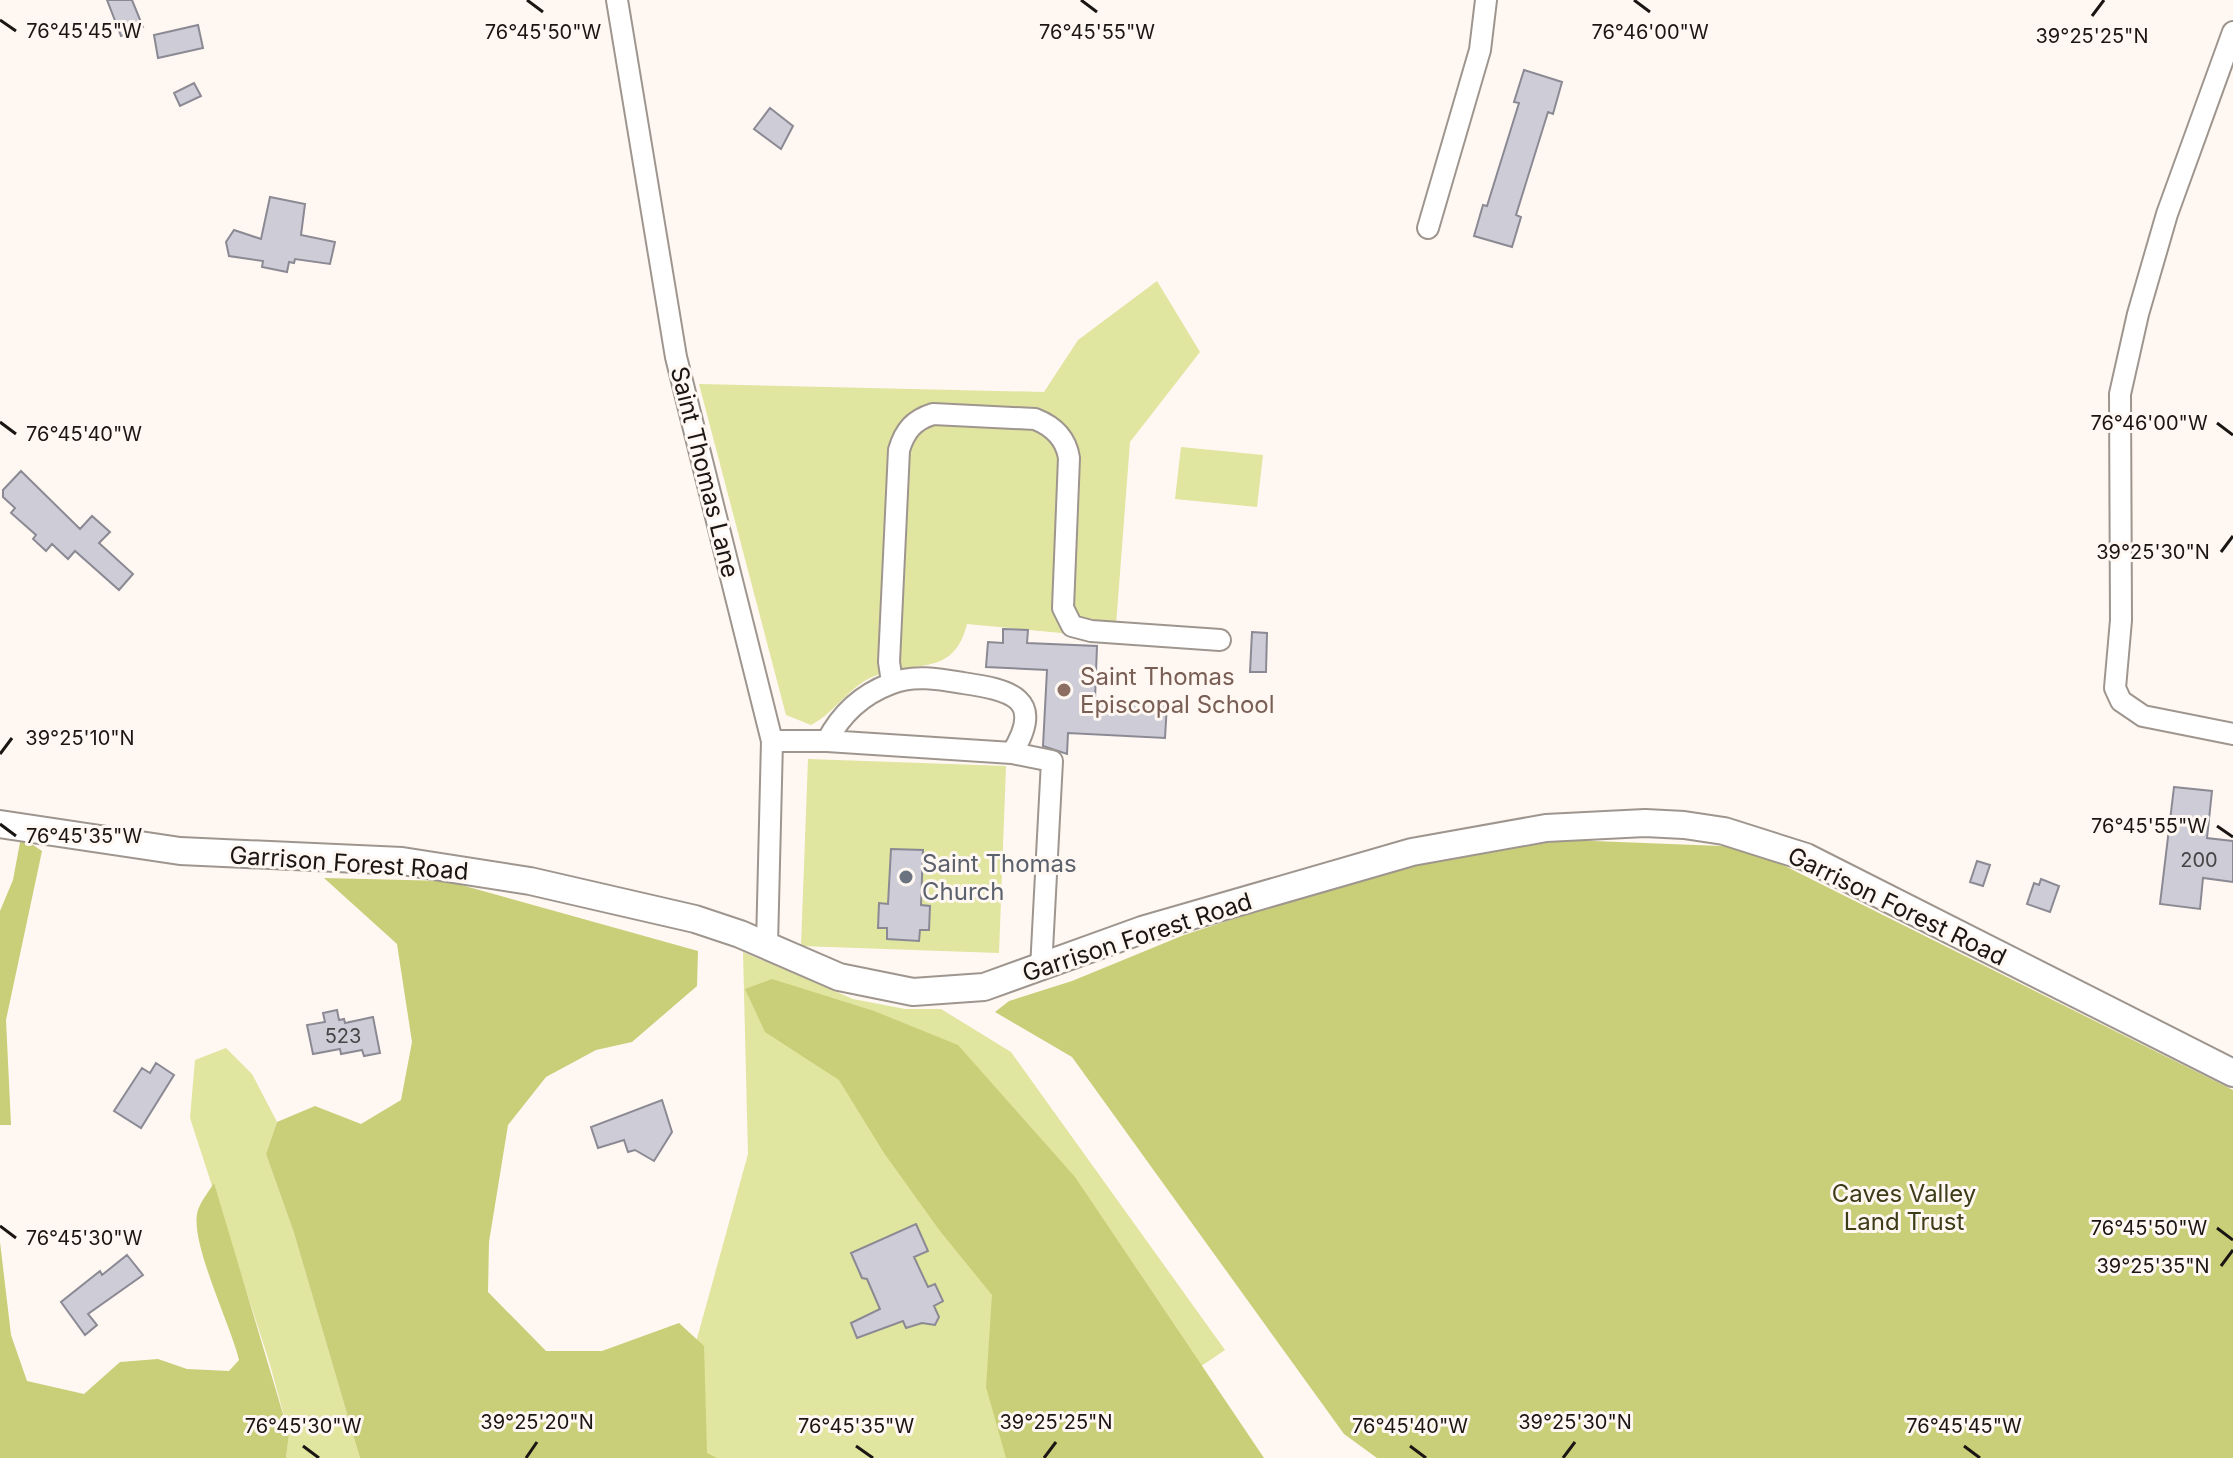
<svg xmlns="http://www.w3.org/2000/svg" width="2233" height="1458" font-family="Inter,sans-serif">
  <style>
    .green { fill: #e0e59f; fill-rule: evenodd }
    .forest { fill: #c9ce78 }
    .building { fill: #cdccd7; stroke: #8b8a94; stroke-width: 2 }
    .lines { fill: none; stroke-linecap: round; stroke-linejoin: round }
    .minor-casing { stroke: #9e968e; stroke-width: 24 }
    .major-casing { stroke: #9e968e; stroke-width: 30 }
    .minor { stroke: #fff; stroke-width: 20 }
    .major { stroke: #fff; stroke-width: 26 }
    .ticks { fill: none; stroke: #1a1614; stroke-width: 3 }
    .education-dot { fill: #8d6e63; stroke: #fff7f1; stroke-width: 3 }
    .worship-dot { fill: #6b7280; stroke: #fff7f1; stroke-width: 3 }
    .labels { text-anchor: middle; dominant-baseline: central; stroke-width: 6; stroke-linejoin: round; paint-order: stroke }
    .number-label { font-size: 20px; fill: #474445 }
    .street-label { font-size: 24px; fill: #1a1614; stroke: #fff7f1 }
    .education-label { font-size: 24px; fill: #785e54; stroke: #fff7f1; text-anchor: start }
    .worship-label { font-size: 24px; fill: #5b616d; stroke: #fff7f1; text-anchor: start }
    .park-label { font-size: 24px; fill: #3b3d18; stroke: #fff7f1 }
    .ticks-label { font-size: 20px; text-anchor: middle; fill: #1a1614; stroke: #fff7f1; stroke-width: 6; stroke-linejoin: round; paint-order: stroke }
  </style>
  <rect width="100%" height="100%" fill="#fff7f1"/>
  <path class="green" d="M1157,281L1200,352L1130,442L1115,638L967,624C953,681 911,657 868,679C846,691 833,714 811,725L786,715L699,384L1044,392L1078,340Z
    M1181,447L1263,455L1257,507L1175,499Z
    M808,759L1006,766L999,953L801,946ZM891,849L923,850L921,905L930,906L929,930H920L919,941L887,939V928L878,927L879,904H888Z
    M743,952L853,999L905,1009H941L1011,1052L1225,1350L1066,1458H664L748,1154Z
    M226,1048L252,1074L277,1122L266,1154L294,1233L360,1458H286L289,1434L269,1361L190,1118L195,1060Z"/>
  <path class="forest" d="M21,837L42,851L6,1020L11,1125H0V911L13,880Z
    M1567,840L1747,847L2233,1090V1458H1377L1344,1434L1072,1057L995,1012L1009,1001L1072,981L1184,935L1410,862Z
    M324,878L447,881L698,951L697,986L632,1042L596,1050L546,1077L508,1125L489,1242L488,1292L546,1351H602L679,1323L704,1346L707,1453L717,1458H360L294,1233L266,1154L277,1122L315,1106L361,1124L401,1100L412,1042L397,944Z
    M772,979L874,1011L958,1045L1075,1177L1264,1458H1006L986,1387L992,1295L940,1231L884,1153L839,1080L765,1032L745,989Z
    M214,1183L289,1434L286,1458H0V1242L11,1335L27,1381L84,1394L120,1362L158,1359L187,1369L229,1371L239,1360C231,1325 188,1239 198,1210C201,1201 209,1191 214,1183Z"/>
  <path class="building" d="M107,0H132L143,27L121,36Z
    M198,25L203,48L158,58L154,35Z
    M1524,70L1562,82L1553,114L1548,112L1516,215L1521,217L1512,247L1474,236L1483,205L1487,206L1519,103L1514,102Z
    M194,83L201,96L180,106L174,93Z
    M770,108L793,126L781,149L754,129Z
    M270,197L305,204L301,235L335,242L330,264L295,259L294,263L289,262L287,272L262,267L263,261L229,256L226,242L234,230L261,239Z
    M21,471L80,529L92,516L110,532L99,543L133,574L119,590L75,551L68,559L52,544L46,551L33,539L36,535L11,513L15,508L3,497V490Z
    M1003,629L1028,630L1027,643L1097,646L1095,700L1167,704L1165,738L1068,733L1067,754L1043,746L1047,670L986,667L988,642L1003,643Z
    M1252,632L1267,633L1266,672H1250Z
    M2174,787L2212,791L2207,838L2233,841V882L2203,878L2200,909L2160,904Z
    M891,849L923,850L921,905L930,906L929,930H920L919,941L887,939V928H878L879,903L888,904Z
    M1977,861L1990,865L1983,886L1970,882Z
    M2041,879L2059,886L2050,912L2027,904L2034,883L2039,885Z
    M337,1010L339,1020L344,1019L345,1023L373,1017L380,1053L364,1056L362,1050L341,1054L340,1049L313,1054L307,1025L325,1022L323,1013Z
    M156,1063L174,1075L141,1128L114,1111L142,1068L150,1073Z
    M662,1100L672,1132L654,1161L635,1150L628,1152L624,1140L598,1148L591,1127Z
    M916,1224L928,1251L914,1257L928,1287L935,1284L943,1301L934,1306L939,1317L935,1325L922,1323L906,1328L903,1321L857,1338L851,1323L880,1309L867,1279L862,1278L851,1253Z
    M127,1255L143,1275L88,1314L97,1325L85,1335L61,1302L100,1271L102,1275Z"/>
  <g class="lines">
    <defs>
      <path id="minor" d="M617,0L676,357L772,741L767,945
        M2233,32L2167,214L2138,314L2120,394L2121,620L2115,688L2121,701L2143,716L2233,734
        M1428,228L1480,50L1486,0
        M892,682L889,662L899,450C905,430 914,420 933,414L1035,419C1053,426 1066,438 1069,458L1063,608L1072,626L1091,631L1220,640
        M772,741H827L1012,753C1046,698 1010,690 963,683C940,679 912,674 890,684C861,695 841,714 827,741
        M1012,753L1052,761L1041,969"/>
      <path id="major" d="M0,824L180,851L402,861L530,881L695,919L740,934L839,977L913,992L984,987L1142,930L1412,852L1546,828L1645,823L1684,825L1724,831L1806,857L2233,1073"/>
    </defs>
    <use href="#minor" class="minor-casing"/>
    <use href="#major" class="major-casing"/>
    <use href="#minor" class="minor"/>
    <use href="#major" class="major"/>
  </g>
  <path class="ticks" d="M527,0L543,12M1081,0L1097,12M1634,0L1650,12M2092,16L2104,0M0,20L16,31M0,422L16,434M2217,423L2233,435M2221,552L2233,536M0,754L12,738M0,824L16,836M2217,826L2233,837M0,1226L16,1238M2217,1228L2233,1240M2221,1266L2233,1250M303,1446L319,1458M856,1446L873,1458M1410,1446L1426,1458M1964,1446L1980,1458M526,1458L537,1442M1044,1458L1056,1442M1563,1458L1575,1442"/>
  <circle class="education-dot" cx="1064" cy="690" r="8"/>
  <circle class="worship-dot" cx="906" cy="877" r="8"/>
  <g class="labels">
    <g class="number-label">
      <text x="2199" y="860">200</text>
      <text x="343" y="1036">523</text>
    </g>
    <g class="street-label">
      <text transform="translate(705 472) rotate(76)">Saint Thomas Lane</text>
      <text transform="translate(349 863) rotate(4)">Garrison Forest Road</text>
      <text transform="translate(1897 906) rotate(26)">Garrison Forest Road</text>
      <text transform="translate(1137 937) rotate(-18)">Garrison Forest Road</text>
    </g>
    <g class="education-label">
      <text x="1080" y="676">Saint Thomas<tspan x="1080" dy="28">Episcopal School</tspan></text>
    </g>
    <g class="worship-label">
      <text x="922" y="863">Saint Thomas<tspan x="922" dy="28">Church</tspan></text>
    </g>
    <g class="park-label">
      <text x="1904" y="1193">Caves Valley<tspan x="1904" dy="28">Land Trust</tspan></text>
    </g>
  </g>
  <g class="ticks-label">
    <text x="84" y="38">76°45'45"W</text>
    <text x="1650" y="39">76°46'00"W</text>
    <text x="543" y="39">76°45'50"W</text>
    <text x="1097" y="39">76°45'55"W</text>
    <text x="2092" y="43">39°25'25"N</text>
    <text x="2149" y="430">76°46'00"W</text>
    <text x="84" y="441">76°45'40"W</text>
    <text x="2153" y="559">39°25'30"N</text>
    <text x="80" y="745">39°25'10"N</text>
    <text x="2149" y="833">76°45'55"W</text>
    <text x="84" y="843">76°45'35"W</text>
    <text x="2149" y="1235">76°45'50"W</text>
    <text x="84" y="1245">76°45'30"W</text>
    <text x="2153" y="1273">39°25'35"N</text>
    <text x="537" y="1429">39°25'20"N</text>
    <text x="1056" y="1429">39°25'25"N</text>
    <text x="1575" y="1429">39°25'30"N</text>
    <text x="303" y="1433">76°45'30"W</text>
    <text x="856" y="1433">76°45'35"W</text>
    <text x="1410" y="1433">76°45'40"W</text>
    <text x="1964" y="1433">76°45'45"W</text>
  </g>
</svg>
